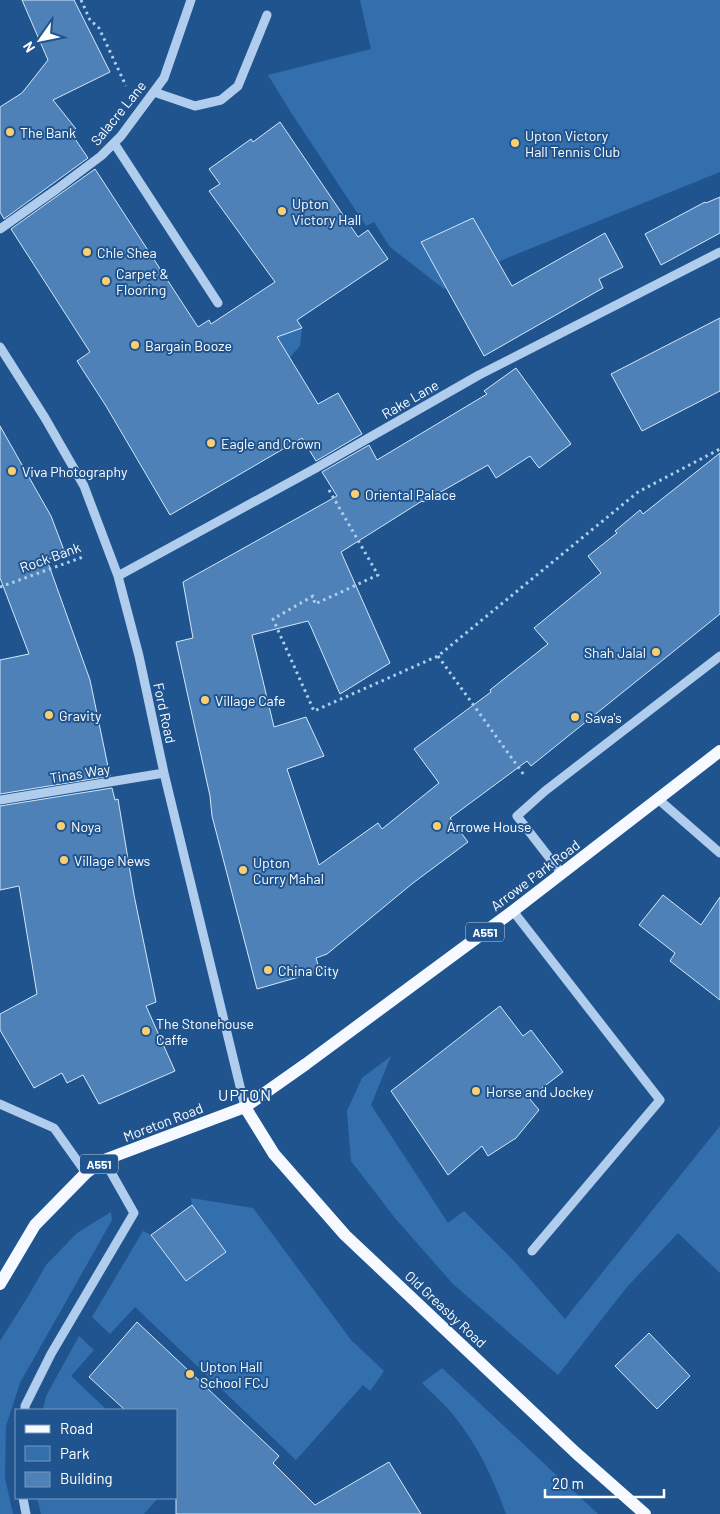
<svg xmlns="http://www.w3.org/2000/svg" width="720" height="1514" font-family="Barlow,sans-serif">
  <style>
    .green { fill: #346fad }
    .building { fill: #4d81b8; stroke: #d5e7f9 }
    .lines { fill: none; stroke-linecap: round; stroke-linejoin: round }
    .path { stroke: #b0cded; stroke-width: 3; stroke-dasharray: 2.5 4; stroke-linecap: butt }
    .minor { stroke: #b0cded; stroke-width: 9 }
    .major { stroke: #f6f9ff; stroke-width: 12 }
    .poi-dot { fill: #face71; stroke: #20548f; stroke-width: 2 }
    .labels { text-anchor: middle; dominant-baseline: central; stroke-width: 4; stroke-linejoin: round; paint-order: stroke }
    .shield { fill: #20548f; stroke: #bcccdd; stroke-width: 1 }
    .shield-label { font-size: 12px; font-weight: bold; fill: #fff }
    .street-label { font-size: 14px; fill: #fff; stroke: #20548f }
    .poi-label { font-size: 14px; fill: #fff; stroke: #20548f; text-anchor: start }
    .quarter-label { font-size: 16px; letter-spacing: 1px; fill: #fff; stroke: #20548f }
  </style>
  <rect width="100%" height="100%" fill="#20548f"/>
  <path class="green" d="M360,0H720V172L507,258L444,289L390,247L374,222L366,226L292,114L268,75L371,49Z
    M302,328L300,346L274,375L239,349Z
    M391,1056L371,1105L448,1223L464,1211L514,1261L565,1319L720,1126V1273L678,1233L627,1287L558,1375L453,1284L395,1218L351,1161L347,1111L362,1078Z
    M191,1198L253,1208L351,1340L384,1371L370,1391L363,1385L296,1460L135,1307L110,1334L92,1317L143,1231L151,1235L186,1281L196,1274L184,1257L214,1235L192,1205Z
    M111,1212L112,1220L20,1383L6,1426L5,1478L13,1514H0V1341L29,1295L46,1265L77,1233Z
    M79,1336L94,1350L71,1376L107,1410H43L46,1396Z
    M442,1368L598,1514H506C495,1483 481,1452 461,1425C450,1409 435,1396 422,1383Z
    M37,1498H158L144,1514H41Z"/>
  <path class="building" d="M22,0H74L110,72L53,100L76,129L71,133L88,158L4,219L0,212V107L22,93L48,60Z
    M280,122L358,237L368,230L388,259L297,320L302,328L277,337L318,404L338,393L362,434L316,461L302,438L170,515L106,406L77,361L90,352L11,229L95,169L198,327L209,320L211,324L275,282L209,191L220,184L209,169L251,139L253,142Z
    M720,197V233L661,265L645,234L705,202L706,203Z
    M473,218L512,286L605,233L623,267L599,279L603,288L484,356L421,242Z
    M720,318V391L642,431L611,374Z
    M516,368L571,444L539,468L530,456L496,478L488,465L423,502L422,501L341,552L390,663L340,694L311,627L308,621L252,635L274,727L306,717L324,756L287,769L319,865L378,823L382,829L439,783L414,749L491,692L490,690L548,644L534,628L601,573L588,556L617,533L615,531L640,510L643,514L720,453V614L531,766L527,761L450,818L468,842L413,883L327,954L316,958L320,971L257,989L212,816L210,796L176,642L193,638L183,582L337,496L322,472L369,445L377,460L487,394L484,391Z
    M0,426L51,516L65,553L47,560L90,680L110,776L0,794V660L29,654L0,578Z
    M112,788L115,800L118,799L134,895L156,1002L146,1006L175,1071L99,1104L83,1075L67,1083L62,1073L34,1088L0,1030V1014L37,994L19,886L0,890V806Z
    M663,895L701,925L720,897V1000L670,961L675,953L639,925Z
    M500,1006L523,1036L531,1030L563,1072L529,1098L539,1110L516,1138L488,1156L482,1146L448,1175L391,1091Z
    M192,1205L226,1252L186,1281L151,1235Z
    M137,1322L279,1456L273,1463L315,1505L389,1462L421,1514H176V1410H125L89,1377Z
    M649,1333L690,1376L657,1409L615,1366Z"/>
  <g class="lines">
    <path class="path" d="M81,0L90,20L99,28L126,86
      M329,490L378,575L315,604L313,596L273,619L314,711L438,656L638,492L720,449
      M0,587L83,557
      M438,656L524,775"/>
    <path class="minor" d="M154,92L195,106L221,100L238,86L267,15
      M114,143L218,303
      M0,229L57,189L101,156L121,136L164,78L191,0
      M0,347L45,418L84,486L118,576L139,656L164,773L245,1107
      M118,576L316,468L479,375L720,252
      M658,799L720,853
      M0,800L164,773
      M562,874L517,816L545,791L720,656
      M513,911L660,1100L532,1251
      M0,1104L54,1128L86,1173
      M25,1410V1406L51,1354L134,1213L104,1160
      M23,1498L26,1514"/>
    <path class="major" d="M245,1107L274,1154L345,1235L576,1453L645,1514
      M0,1284L35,1225L86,1173L104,1160L245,1107L306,1064L513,911L720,751"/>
  </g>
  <g class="poi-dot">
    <circle cx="10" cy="132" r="5"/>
    <circle cx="515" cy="143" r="5"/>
    <circle cx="282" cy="211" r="5"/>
    <circle cx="87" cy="252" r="5"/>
    <circle cx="106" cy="281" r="5"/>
    <circle cx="135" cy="345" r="5"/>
    <circle cx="211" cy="443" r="5"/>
    <circle cx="12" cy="471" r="5"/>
    <circle cx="355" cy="494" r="5"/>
    <circle cx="656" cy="652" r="5"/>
    <circle cx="205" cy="700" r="5"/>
    <circle cx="49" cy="715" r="5"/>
    <circle cx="575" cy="717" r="5"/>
    <circle cx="61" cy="826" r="5"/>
    <circle cx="437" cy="826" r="5"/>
    <circle cx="64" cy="860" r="5"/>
    <circle cx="243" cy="870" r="5"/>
    <circle cx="268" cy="970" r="5"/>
    <circle cx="146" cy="1031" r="5"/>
    <circle cx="476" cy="1091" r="5"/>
    <circle cx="190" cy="1374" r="5"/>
  </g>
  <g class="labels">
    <g class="shield">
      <rect x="466" y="922.5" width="38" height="19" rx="4"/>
      <rect x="80" y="1154.5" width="38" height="19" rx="4"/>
    </g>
    <g class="shield-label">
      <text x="485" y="932">A551</text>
      <text x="99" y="1164">A551</text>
    </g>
    <g class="street-label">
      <text transform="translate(118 113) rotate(-51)">Salacre Lane</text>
      <text transform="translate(410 399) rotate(-30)">Rake Lane</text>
      <text transform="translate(50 557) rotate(-20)">Rock Bank</text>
      <text transform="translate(165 713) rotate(78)">Ford Road</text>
      <text transform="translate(80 773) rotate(-9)">Tinas Way</text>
      <text transform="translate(535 875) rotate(-37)">Arrowe Park Road</text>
      <text transform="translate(163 1122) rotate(-21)">Moreton Road</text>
      <text transform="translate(446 1309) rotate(43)">Old Greasby Road</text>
    </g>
    <g class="poi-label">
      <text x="20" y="132">The Bank</text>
      <text x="525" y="135">Upton Victory<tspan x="525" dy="16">Hall Tennis Club</tspan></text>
      <text x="292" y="203">Upton<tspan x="292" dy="16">Victory Hall</tspan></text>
      <text x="97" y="252">Chle Shea</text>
      <text x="116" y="273">Carpet &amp;<tspan x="116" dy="16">Flooring</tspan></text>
      <text x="145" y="345">Bargain Booze</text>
      <text x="221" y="443">Eagle and Crown</text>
      <text x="22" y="471">Viva Photography</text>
      <text x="365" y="494">Oriental Palace</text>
      <text x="646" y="652" text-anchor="end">Shah Jalal</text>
      <text x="215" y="700">Village Cafe</text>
      <text x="59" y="715">Gravity</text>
      <text x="585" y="717">Sava's</text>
      <text x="71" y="826">Noya</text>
      <text x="447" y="826">Arrowe House</text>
      <text x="74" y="860">Village News</text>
      <text x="253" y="862">Upton<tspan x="253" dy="16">Curry Mahal</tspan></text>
      <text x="278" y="970">China City</text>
      <text x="156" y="1023">The Stonehouse<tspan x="156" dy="16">Caffe</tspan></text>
      <text x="486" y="1091">Horse and Jockey</text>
      <text x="200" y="1366">Upton Hall<tspan x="200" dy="16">School FCJ</tspan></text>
    </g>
    <g class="quarter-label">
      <text x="245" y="1094">UPTON</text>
    </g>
  </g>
  <rect x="15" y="1409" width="162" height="90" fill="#20548f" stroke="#7998bc"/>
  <rect x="25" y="1425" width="25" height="8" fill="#f6f9ff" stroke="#7998bc"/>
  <text x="60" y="1434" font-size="15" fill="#ffffff">Road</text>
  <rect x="25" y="1446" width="25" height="15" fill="#346fad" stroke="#7998bc"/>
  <text x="60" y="1459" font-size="15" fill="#ffffff">Park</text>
  <rect x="25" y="1472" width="25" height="15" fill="#4d81b8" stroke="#7998bc"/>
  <text x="60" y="1484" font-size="15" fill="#ffffff">Building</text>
  <g transform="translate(40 40) rotate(237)" stroke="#20548f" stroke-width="4" paint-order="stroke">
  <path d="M0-4L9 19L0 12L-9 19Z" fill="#ffffff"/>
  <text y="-8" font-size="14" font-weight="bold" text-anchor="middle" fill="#ffffff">N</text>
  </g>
  <path d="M545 1489v8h119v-8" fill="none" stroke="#ffffff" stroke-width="2.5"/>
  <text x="552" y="1489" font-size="15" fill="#ffffff" stroke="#20548f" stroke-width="4" paint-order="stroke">20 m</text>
</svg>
